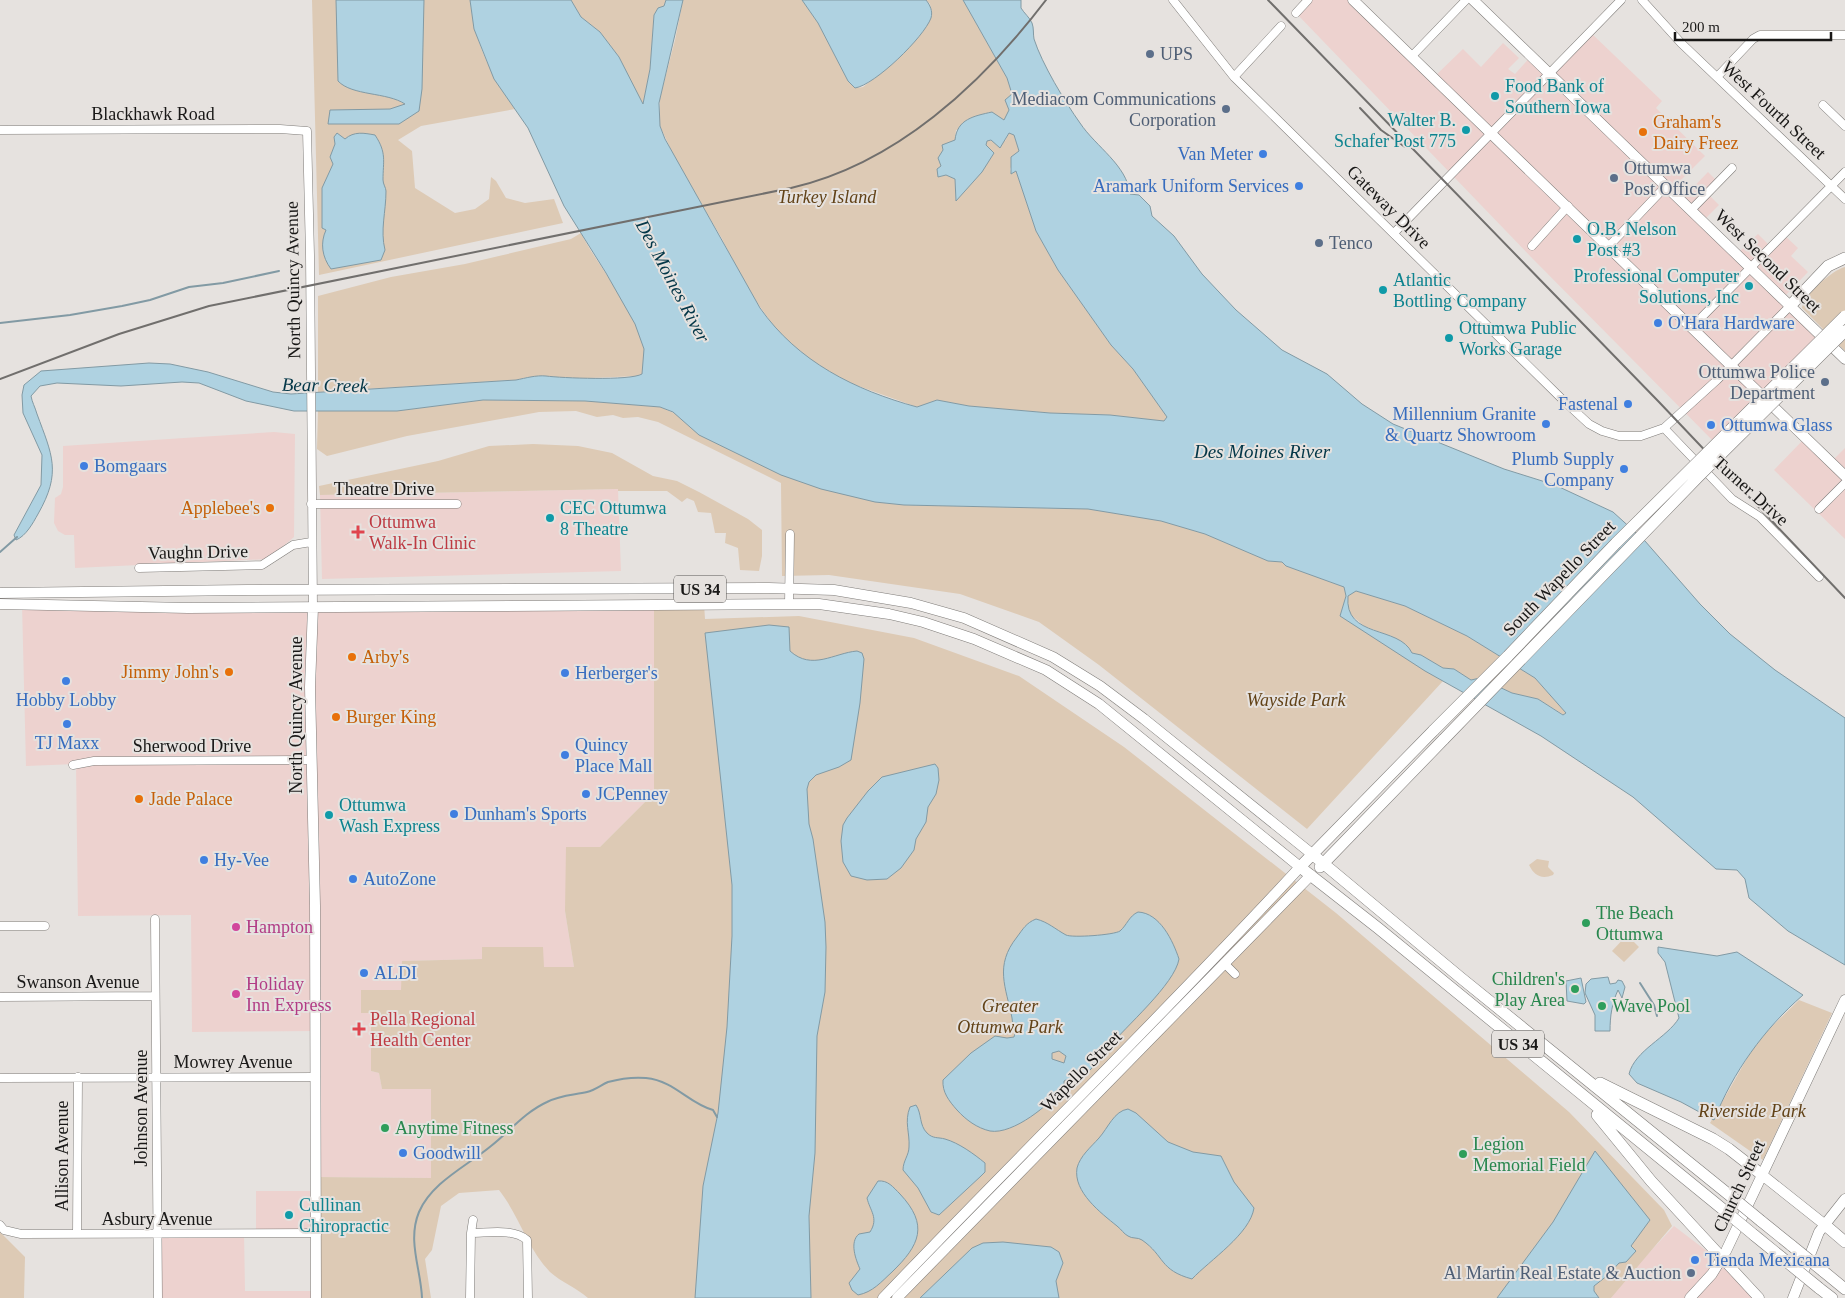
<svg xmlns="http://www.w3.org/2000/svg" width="1845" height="1298" font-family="'Times New Roman',serif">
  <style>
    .commercial { fill: #edd2cf }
    .green { fill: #ddcab5 }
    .water { fill: #afd2e1; stroke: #829aa4; fill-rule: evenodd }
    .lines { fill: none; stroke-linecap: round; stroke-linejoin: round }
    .stream { stroke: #829aa4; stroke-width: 2 }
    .minor-casing { stroke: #7f7c79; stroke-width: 9 }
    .major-casing { stroke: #7f7c79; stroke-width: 11 }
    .highway-casing { stroke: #7f7c79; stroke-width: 12 }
    .minor { stroke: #fff; stroke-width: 8 }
    .major { stroke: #fff; stroke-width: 10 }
    .highway { stroke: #fff; stroke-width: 11 }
    .rail { stroke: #716f6d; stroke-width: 2 }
    .highway-bridge-casing { stroke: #7f7c79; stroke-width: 12; stroke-linecap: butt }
    .highway-bridge { stroke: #fff; stroke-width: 11 }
    .service-dot { fill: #5c6f8a; stroke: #e6e2df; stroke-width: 2 }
    .culture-dot { fill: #0f9aa8; stroke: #e6e2df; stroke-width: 2 }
    .food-dot { fill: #e8710a; stroke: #e6e2df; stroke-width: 2 }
    .shop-dot { fill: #3f7fe0; stroke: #e6e2df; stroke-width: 2 }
    .health-dot { fill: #e0444e; stroke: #e6e2df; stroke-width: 2 }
    .leisure-dot { fill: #2e9e5b; stroke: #e6e2df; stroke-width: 2 }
    .hotel-dot { fill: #d1479c; stroke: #e6e2df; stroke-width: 2 }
    .labels { text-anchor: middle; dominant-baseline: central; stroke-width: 4; stroke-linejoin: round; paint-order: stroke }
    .shield { fill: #e6e2df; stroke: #565553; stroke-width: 1 }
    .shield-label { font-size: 16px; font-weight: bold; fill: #191817 }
    .service-label { font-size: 18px; fill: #4e5e75; stroke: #e6e2df; text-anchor: start }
    .culture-label { font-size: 18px; fill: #0d838f; stroke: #e6e2df; text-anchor: start }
    .street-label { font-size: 18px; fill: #191817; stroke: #e6e2df }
    .food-label { font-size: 18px; fill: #c56008; stroke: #e6e2df; text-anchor: start }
    .shop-label { font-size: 18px; fill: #366cbe; stroke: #e6e2df; text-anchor: start }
    .park-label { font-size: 18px; font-style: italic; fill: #624217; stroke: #e6e2df }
    .health-label { font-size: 18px; fill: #be3a42; stroke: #e6e2df; text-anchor: start }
    .leisure-label { font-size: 18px; fill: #27864d; stroke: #e6e2df; text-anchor: start }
    .hotel-label { font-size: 18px; fill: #b23c85; stroke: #e6e2df; text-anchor: start }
    .water-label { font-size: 19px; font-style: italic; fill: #043748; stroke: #e6e2df }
  </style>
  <rect width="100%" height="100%" fill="#e6e2df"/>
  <path class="commercial" d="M1308,0H1353L1434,77L1463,49L1481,67L1503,43L1519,58L1508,69L1515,74L1531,56L1549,73L1590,32L1662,101L1656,108L1705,156L1671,190L1681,200L1708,172L1717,181L1706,192L1719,205L1703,221L1737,254L1758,234L1771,247L1783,234L1798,248L1791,256L1808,272L1783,298L1827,342L1721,449L1531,257L1296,13Z
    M274,432L295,434L294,537L268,559L75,568L74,535H65L58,531L54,523L55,498L61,494L63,487V446Z
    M1805,438L1831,462L1845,448V539L1774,470Z
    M618,489L621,571L322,579L320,495Z
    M22,604H654V793L600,847L565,911L574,967L543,968V947H482V959L402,961V990L361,991L371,1013V1071L379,1073L382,1089H431V1178L317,1177L315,1031L192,1032L191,915L78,916L76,764L26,766Z
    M256,1191H317V1233L256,1234Z
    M1674,1226L1716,1258L1755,1298H1611L1621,1283Z
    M244,1232L245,1291H316V1298H159L158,1235Z"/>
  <path class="green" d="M312,0H470C474,42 491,75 515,109L421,126L398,140L412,151L415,188L455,213L475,209L489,199L491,177L496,181L506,198L525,203L554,199L563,223L319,275Z
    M571,0H666L664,6L654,15L650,69L643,104L628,79L619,57L600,32L581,17Z
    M683,0H802L818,23L848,81L858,88L863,87L898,59L932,15L930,4L926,0H963L1007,78L1012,94L1007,118L1004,120L956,130L955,140L943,150L939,158L941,166L939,177L946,175L955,179L956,200L967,187L987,141H1005L1009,133L1014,135L1019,151L1010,169L1011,173L1016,171L1036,231L1058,270L1111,345L1133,369L1167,417L1164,421L1110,415L1050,413L969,406L937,400L917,407L847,382L814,363L779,334L747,288L721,237L678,165L660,126V98L675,40Z
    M581,233C597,266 639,313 644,348C645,356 643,366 642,374L639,376L564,379L528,377L516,380L318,392V296L391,277L465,264L571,239Z
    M1845,267V313L1836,323L1845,331V351L1802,308C1803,296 1832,270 1845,267Z
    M483,400L585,401L660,407L875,502L904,505L1088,509L1161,521L1205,534L1268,561L1282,562L1286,566L1344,587L1346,596L1340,616L1443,681L1307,829L1099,665L1039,622L960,594L829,575L782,576L781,483L658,422L638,417L623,418L613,415L597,417L576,411L539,412L407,436L327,456L317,449L318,411H397Z
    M533,444L578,446L612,453L653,476L677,481L699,492L748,519L762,530V556L759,571L740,570L738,548L725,543L726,533H715L711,513L698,512L694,501L687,498L682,502L667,491H618V489L320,495L319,486L438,461L489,446Z
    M1356,591L1405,606L1467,636L1535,678L1566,713L1564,715L1538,699L1512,693L1480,678L1471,680L1454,669L1443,668L1421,655L1412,653L1390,636L1364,626L1350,614L1347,606L1348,596Z
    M654,604H704L705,619L799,616L914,638L1019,676L1124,747L1336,913L1569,1112L1664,1210L1672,1226L1611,1298H588C577,1288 561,1282 550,1272C527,1248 519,1215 499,1190L459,1193L441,1206L432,1250L425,1259L431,1298H316L317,1177L431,1178V1089H382L379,1073L371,1071V1013H361V990H401L402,961L482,959V947H543L544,967H574L565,911L566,847H600L654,793Z
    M1537,859L1549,861L1548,867L1554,873L1553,875C1541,880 1534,875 1529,865Z
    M1627,935L1639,947L1624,962L1612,951Z
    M1799,1000L1832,1013L1763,1160L1710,1123L1757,1041Z
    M0,1232L25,1257L24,1298H0Z"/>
  <path class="water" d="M336,0H424L422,89L419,111L399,124H328L330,110L390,109L405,104C387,92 352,96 338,81Z
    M470,0H571L581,17L600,32L619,57L643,104L650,69L654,15L658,8L664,6L666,0H683L659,103L660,126L665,139L760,308C798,362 855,390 917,407L937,400L969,406L1050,413L1110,415L1164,421L1167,417L1133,369L1111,345L1058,270L1036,231L1016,171L1011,174V157L1019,151L1014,135L1009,133L1000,148L991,140L987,141L986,145L994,153L982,172L956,201L955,179L946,175L938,177L937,169L941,166L938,158L943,150L942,145L955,140C957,119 974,116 992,112L1004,120L1009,110L1005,100L1012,94L1007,78L963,0H1021V8C1024,13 1030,18 1032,23C1034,28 1033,34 1034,39C1042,64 1065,102 1080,123C1096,147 1127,165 1130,194L1139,195L1150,206L1152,216L1174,236L1202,274L1236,310L1282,350L1327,374L1362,404L1393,424L1504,469L1555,485L1613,512L1645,541L1700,604L1730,634L1775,670L1845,718V965L1788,931L1749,898L1745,879L1737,870L1716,869L1633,797L1541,736L1425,671L1340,616L1346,596L1344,587L1286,566L1282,562L1268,561L1205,534L1161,521L1088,509L904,505L875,502L821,489L781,475L699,435L673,412L660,407L585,401L483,400L397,411H294L246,401L199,383L182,382L121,386L57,383L40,386L31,396C32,402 35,407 37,414C52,455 62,472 38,514C33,523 26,536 16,540L14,535L41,485L42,455L23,413L22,395L24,385L41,371L149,363L170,364L208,372L273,392L291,394L516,380C526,378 536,375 546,376C561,378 630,381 642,374L644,349L635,324L606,273L564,206L528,128L494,79L474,29ZM1356,591L1405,606L1467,636L1535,678L1566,713L1563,715L1538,699L1512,693L1480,678L1471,680L1454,669L1443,668L1421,655L1412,653C1399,625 1344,639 1348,596Z
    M802,0H926C930,5 933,11 931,18C924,37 875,85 855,88L848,81L818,23Z
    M337,133L345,139C354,131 364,133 375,135C387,153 383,161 383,180C383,184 386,188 386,191C386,212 380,230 385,250L381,260L331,269C322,257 320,243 326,230L322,228V188L333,164L330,157L335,144L334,137Z
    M769,625L789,627L790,651C812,671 834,653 857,651L862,653L864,659L860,703L851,760L839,767L816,775L809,782L807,789L809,824L813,839L825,922L826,947L825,992L817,1036L815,1153L809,1216L811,1298H695L703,1186L718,1113L727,1027L732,936V885L705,633Z
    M935,764L938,768L939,780L936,794L928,807L926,822L916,839L914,850L901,868L887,879L867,880L851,876L843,862L841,841L843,825L847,818L868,791L882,777Z
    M1138,912C1160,913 1173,941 1179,959C1175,984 1125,1027 1108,1048C1099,1058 1091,1073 1079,1078C1074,1080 1069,1078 1064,1081V1086C1051,1104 1013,1135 990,1131C977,1128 966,1120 957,1110C949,1101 942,1092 943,1080L971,1053L995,1036L1007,1038L1014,1037L1015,1033C1012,1027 1013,1024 1012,1018C1006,987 994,966 1017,937C1023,929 1026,923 1036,919C1048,922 1055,929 1066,935C1072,938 1114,935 1120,931C1127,925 1129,916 1138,912ZM1059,1051L1066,1056L1064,1063L1052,1059V1053Z
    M1658,947L1717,956L1737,952L1803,995C1764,1029 1733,1072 1714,1120L1681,1102L1637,1083L1629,1074C1635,1050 1667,1038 1679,1018L1665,962L1658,953Z
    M1608,977L1610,984L1616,983L1618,980L1622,981L1625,987L1622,998L1618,990C1612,1003 1610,1016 1610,1031H1595V1015L1585,993L1586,984L1591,979Z
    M1581,978L1586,1002L1584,1004L1567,1001L1566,981Z
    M916,1105C922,1114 919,1125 927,1133C933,1139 938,1137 945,1139C959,1143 974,1154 985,1163V1172L981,1176L939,1215L931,1212L918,1188L903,1170C903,1161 909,1155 909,1147C910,1133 904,1122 910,1107Z
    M1128,1109L1136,1113L1168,1142L1193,1152L1221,1156L1234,1182L1254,1208C1250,1234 1210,1260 1192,1279C1159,1270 1165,1256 1142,1240C1138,1237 1132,1239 1128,1236C1124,1234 1121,1229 1117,1226C1101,1213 1073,1192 1077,1168C1080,1156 1091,1147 1099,1138C1108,1128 1114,1111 1128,1109Z
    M1595,1151L1650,1220L1631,1246L1636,1251L1626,1262L1619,1263L1608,1275L1594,1286V1291L1599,1298H1497L1553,1222Z
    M878,1181C888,1180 893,1187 900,1194C929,1225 920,1245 892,1272C881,1282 873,1292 858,1295L852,1290L849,1283L860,1269C856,1260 849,1242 859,1234L870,1232C879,1218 870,1211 867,1198Z
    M1003,1242L1051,1247L1059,1252L1063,1263L1056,1281L1059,1298H920L972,1248L983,1243Z"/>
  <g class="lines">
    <path class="stream" d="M0,323L70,315L122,306L150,300L189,287L223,283L279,271
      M0,552L17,537
      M1640,983L1654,1005L1657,1016
      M422,1298C421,1269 407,1241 419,1212C432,1182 467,1166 491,1146C510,1131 525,1112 547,1102C560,1095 574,1095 587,1092C595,1090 601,1085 608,1082C619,1079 634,1077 646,1078C675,1081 688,1103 713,1110L717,1117"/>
    <defs>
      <path id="minor" d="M1173,0L1234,77L1563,400L1589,424L1602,431L1619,436H1641L1664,428L1717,380L1791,305
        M1642,0L1681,43L1845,199
        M1296,13L1308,0
        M1412,56L1466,0
        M1234,77L1281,26
        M1717,77L1753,39L1760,35H1845
        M1823,105L1845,126
        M0,130L280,129L307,131L310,255L313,607
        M1691,210L1732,168
        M1394,233L1621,0
        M1532,246L1568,206
        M1609,246L1666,186
        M1693,326L1845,172
        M1664,428L1732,499L1760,517L1819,577
        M311,504H457
        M1819,509L1845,483
        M139,568L262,565L293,545L311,542
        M789,604L790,534
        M73,765L94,761L312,760
        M155,919L158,1298
        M0,926H45
        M1224,963L1235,974
        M0,997L155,996
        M0,1078L316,1077
        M0,1225L4,1230L21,1234L317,1233
        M471,1233C488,1233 513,1228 527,1240L528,1298
        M77,1234L78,1077
        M470,1298L471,1233L473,1220"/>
      <path id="major" d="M1353,0L1845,476
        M1473,0L1845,359
        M0,593L247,590L769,588L834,590L911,603L964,618L1053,657L1100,686L1144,719L1312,854
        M0,604L188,608L819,604L889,614L923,622L974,639L1046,670L1099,704L1300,867C1165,1014 1021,1153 883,1298
        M313,607L310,687L315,905L316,1298
        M1761,1174L1824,1224
        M1722,1258L1759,1298
        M897,1298L1311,875
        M1690,1298L1712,1274L1726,1251L1845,1000
        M1793,1298L1819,1232L1845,1199"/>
      <path id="highway" d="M1791,305L1828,266L1845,258
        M1434,730L1300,867L1378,928L1725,1211
        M1312,854L1461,978L1733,1198
        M1320,867L1444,739
        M1600,1083L1713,1139L1729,1149L1761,1174
        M1597,1115L1651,1181L1722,1258
        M1761,1221L1792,1246
        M1824,1224L1845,1242
        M1754,1235L1781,1257
        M1823,1271L1845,1289
        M1819,1288L1832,1298"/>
    </defs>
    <use href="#minor" class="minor-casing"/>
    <use href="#major" class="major-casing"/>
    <use href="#highway" class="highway-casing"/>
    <use href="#minor" class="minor"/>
    <use href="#major" class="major"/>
    <use href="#highway" class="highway"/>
    <path class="rail" d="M1268,0L1659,402L1845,598
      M1360,108L1381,130L1405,147
      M0,379L119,334L209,306L791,188C896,164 982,84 1046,0"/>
    <defs>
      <path id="highway-bridge" d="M1434,730L1508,656L1616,543L1845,316
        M1444,739L1698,477L1845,331
        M1733,1198L1761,1221
        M1725,1211L1754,1235
        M1792,1246L1823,1271
        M1781,1257L1819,1288"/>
    </defs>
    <use href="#highway-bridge" class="highway-bridge-casing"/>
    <use href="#highway-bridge" class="highway-bridge"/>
  </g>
  <g class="service-dot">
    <circle cx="1150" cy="54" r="5"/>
    <circle cx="1226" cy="109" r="5"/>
    <circle cx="1614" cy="178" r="5"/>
    <circle cx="1319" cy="243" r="5"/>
    <circle cx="1825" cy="382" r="5"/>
    <circle cx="1691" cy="1273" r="5"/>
  </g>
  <g class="culture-dot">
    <circle cx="1495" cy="96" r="5"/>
    <circle cx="1466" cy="130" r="5"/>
    <circle cx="1577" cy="239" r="5"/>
    <circle cx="1749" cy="286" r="5"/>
    <circle cx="1383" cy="290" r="5"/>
    <circle cx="1449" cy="338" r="5"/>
    <circle cx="550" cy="518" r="5"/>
    <circle cx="329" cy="815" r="5"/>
    <circle cx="289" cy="1215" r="5"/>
  </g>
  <g class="food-dot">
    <circle cx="1643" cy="132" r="5"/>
    <circle cx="270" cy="508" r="5"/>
    <circle cx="352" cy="657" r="5"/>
    <circle cx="229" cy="672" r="5"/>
    <circle cx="336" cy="717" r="5"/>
    <circle cx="139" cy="799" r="5"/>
  </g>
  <g class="shop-dot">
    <circle cx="1263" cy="154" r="5"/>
    <circle cx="1299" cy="186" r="5"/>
    <circle cx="1658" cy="323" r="5"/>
    <circle cx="1628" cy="404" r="5"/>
    <circle cx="1546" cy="424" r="5"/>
    <circle cx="1711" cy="425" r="5"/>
    <circle cx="84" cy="466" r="5"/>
    <circle cx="1624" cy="469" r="5"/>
    <circle cx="565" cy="673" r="5"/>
    <circle cx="66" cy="681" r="5"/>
    <circle cx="67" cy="724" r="5"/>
    <circle cx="565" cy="755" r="5"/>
    <circle cx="586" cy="794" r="5"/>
    <circle cx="454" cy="814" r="5"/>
    <circle cx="204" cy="860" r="5"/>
    <circle cx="353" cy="879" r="5"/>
    <circle cx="364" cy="973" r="5"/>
    <circle cx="403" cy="1153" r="5"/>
    <circle cx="1695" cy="1260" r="5"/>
  </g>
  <g class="health-dot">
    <path d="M355.5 524.5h5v5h5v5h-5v5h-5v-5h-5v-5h5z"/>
    <path d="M356.5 1021.5h5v5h5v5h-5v5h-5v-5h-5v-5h5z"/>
  </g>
  <g class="leisure-dot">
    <circle cx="1586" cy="923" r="5"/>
    <circle cx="1575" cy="989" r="5"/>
    <circle cx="1602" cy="1006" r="5"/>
    <circle cx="385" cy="1128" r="5"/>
    <circle cx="1463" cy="1154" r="5"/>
  </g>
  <g class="hotel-dot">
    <circle cx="236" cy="927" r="5"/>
    <circle cx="236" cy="994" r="5"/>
  </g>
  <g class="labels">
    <g class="shield">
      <rect x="674" y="575.5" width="52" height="27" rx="4"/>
      <rect x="1492" y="1030.5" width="52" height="27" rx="4"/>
    </g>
    <g class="shield-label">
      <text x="700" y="589">US 34</text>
      <text x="1518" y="1044">US 34</text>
    </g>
    <g class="service-label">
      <text x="1160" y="54">UPS</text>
      <text x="1216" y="99" text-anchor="end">Mediacom Communications<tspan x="1216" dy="21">Corporation</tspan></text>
      <text x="1624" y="168">Ottumwa<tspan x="1624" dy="21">Post Office</tspan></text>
      <text x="1329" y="243">Tenco</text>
      <text x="1815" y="372" text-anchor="end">Ottumwa Police<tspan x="1815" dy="21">Department</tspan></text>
      <text x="1681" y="1273" text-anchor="end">Al Martin Real Estate &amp; Auction</text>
    </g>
    <g class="culture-label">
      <text x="1505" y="86">Food Bank of<tspan x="1505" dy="21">Southern Iowa</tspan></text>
      <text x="1456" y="120" text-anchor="end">Walter B.<tspan x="1456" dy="21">Schafer Post 775</tspan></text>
      <text x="1587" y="229">O.B. Nelson<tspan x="1587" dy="21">Post #3</tspan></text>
      <text x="1739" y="276" text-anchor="end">Professional Computer<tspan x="1739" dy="21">Solutions, Inc</tspan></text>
      <text x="1393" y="280">Atlantic<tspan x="1393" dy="21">Bottling Company</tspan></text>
      <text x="1459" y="328">Ottumwa Public<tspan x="1459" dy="21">Works Garage</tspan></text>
      <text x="560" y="508">CEC Ottumwa<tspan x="560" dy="21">8 Theatre</tspan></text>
      <text x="339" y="805">Ottumwa<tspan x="339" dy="21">Wash Express</tspan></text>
      <text x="299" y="1205">Cullinan<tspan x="299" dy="21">Chiropractic</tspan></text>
    </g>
    <g class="street-label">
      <text transform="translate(1774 110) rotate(43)">West Fourth Street</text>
      <text x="153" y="114">Blackhawk Road</text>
      <text transform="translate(1389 207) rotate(45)">Gateway Drive</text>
      <text transform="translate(1768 261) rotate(44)">West Second Street</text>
      <text transform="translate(293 280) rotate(-91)">North Quincy Avenue</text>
      <text x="384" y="489">Theatre Drive</text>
      <text transform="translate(1751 491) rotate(42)">Turner Drive</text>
      <text transform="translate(198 552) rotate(-1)">Vaughn Drive</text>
      <text transform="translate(1559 578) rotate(-46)">South Wapello Street</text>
      <text transform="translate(296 715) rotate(-90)">North Quincy Avenue</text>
      <text x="192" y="746">Sherwood Drive</text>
      <text x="78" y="982">Swanson Avenue</text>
      <text x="233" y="1062">Mowrey Avenue</text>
      <text transform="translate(1081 1071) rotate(-45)">Wapello Street</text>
      <text transform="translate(141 1108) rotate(-90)">Johnson Avenue</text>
      <text transform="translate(62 1156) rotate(-90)">Allison Avenue</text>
      <text transform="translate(1739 1186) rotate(-65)">Church Street</text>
      <text x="157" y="1219">Asbury Avenue</text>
    </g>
    <g class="food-label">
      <text x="1653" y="122">Graham's<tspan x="1653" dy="21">Dairy Freez</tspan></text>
      <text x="260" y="508" text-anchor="end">Applebee's</text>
      <text x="362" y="657">Arby's</text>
      <text x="219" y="672" text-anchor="end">Jimmy John's</text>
      <text x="346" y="717">Burger King</text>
      <text x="149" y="799">Jade Palace</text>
    </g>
    <g class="shop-label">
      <text x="1253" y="154" text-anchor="end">Van Meter</text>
      <text x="1289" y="186" text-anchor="end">Aramark Uniform Services</text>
      <text x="1668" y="323">O'Hara Hardware</text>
      <text x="1618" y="404" text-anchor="end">Fastenal</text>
      <text x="1536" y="414" text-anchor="end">Millennium Granite<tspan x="1536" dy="21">&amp; Quartz Showroom</tspan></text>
      <text x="1721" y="425">Ottumwa Glass</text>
      <text x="1614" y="459" text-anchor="end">Plumb Supply<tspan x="1614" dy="21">Company</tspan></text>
      <text x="94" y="466">Bomgaars</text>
      <text x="575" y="673">Herberger's</text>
      <text x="66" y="700" text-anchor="middle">Hobby Lobby</text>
      <text x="67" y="743" text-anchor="middle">TJ Maxx</text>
      <text x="575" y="745">Quincy<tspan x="575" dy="21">Place Mall</tspan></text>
      <text x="596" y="794">JCPenney</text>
      <text x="464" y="814">Dunham's Sports</text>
      <text x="214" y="860">Hy-Vee</text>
      <text x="363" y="879">AutoZone</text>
      <text x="374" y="973">ALDI</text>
      <text x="413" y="1153">Goodwill</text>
      <text x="1705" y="1260">Tienda Mexicana</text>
    </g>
    <g class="park-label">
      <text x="827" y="197">Turkey Island</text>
      <text x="1296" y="700">Wayside Park</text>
      <text x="1010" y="1006">Greater<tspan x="1010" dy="21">Ottumwa Park</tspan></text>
      <text x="1752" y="1111">Riverside Park</text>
    </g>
    <g class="health-label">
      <text x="369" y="522">Ottumwa<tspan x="369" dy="21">Walk-In Clinic</tspan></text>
      <text x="370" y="1019">Pella Regional<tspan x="370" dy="21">Health Center</tspan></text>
    </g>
    <g class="leisure-label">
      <text x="1596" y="913">The Beach<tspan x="1596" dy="21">Ottumwa</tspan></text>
      <text x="1565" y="979" text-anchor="end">Children's<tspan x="1565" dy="21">Play Area</tspan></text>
      <text x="1612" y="1006">Wave Pool</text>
      <text x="395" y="1128">Anytime Fitness</text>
      <text x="1473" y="1144">Legion<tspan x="1473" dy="21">Memorial Field</tspan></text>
    </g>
    <g class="hotel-label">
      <text x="246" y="927">Hampton</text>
      <text x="246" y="984">Holiday<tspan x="246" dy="21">Inn Express</tspan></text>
    </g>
    <g class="water-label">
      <text transform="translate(673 281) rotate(62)">Des Moines River</text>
      <text transform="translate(325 385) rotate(1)">Bear Creek</text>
      <text x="1262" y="451">Des Moines River</text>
    </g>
  </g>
  <path d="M1675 32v8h156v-8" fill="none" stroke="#191817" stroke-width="2.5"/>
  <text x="1682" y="32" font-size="15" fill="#191817" stroke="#e6e2df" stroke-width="4" paint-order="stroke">200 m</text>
</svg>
